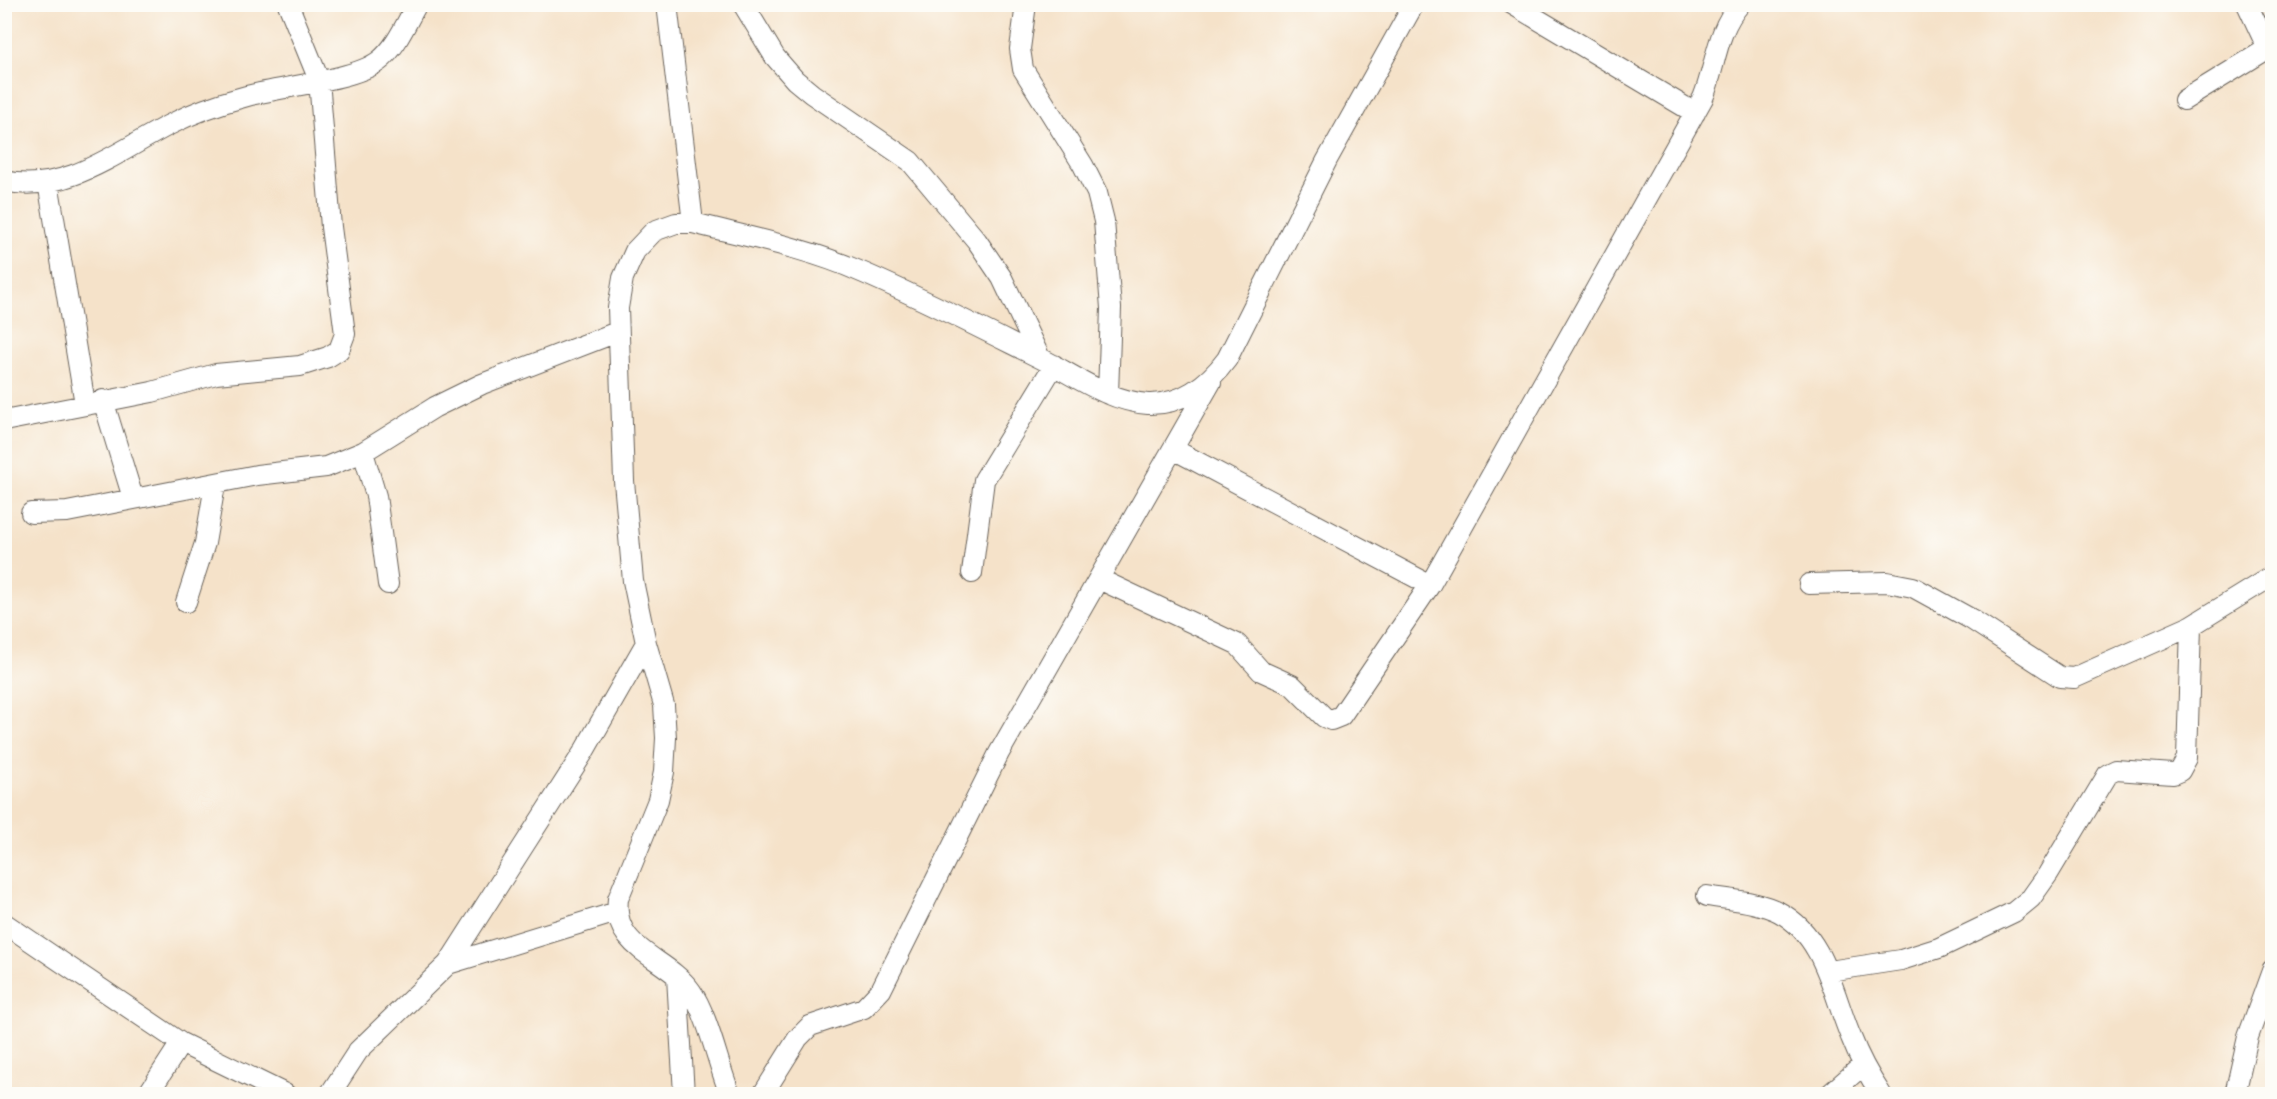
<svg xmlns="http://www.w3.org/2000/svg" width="2277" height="1099" font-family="'Balsamiq Sans',sans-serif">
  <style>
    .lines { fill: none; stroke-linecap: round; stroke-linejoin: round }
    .minor-casing { stroke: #686159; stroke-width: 22 }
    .minor { stroke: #fff; stroke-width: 20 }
  </style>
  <rect width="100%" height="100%" fill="#fdfcf7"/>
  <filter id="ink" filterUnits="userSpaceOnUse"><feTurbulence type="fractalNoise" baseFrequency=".0167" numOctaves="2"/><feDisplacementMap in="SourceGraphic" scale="12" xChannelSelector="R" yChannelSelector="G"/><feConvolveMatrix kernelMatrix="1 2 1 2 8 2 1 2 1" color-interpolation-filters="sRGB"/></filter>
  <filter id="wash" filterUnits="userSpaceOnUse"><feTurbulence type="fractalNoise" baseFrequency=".008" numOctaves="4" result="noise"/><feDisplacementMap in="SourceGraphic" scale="24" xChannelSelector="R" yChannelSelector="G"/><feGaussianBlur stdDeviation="1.35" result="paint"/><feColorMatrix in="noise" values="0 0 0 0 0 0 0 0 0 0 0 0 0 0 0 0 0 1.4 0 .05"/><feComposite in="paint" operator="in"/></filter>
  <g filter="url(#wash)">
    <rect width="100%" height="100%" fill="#f5e2c9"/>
  </g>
  <g filter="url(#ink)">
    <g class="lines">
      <defs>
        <path id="minor" d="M667,4L693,223
          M743,4L775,57L795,80L812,94L910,161L977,241L1002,278L1040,358
          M1026,4L1020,49L1023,69L1083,165L1097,193L1104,221L1111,308L1108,394
          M1512,4L1695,113
          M2247,4L2268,49
          M2184,100L2272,46
          M4,181C65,195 118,151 169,125C194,112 220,103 247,96C280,87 354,80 379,61C396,48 406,23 417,4
          M48,182L85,404
          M103,400L133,498
          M4,421L152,392L216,374L300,366L328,357L339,350L345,334L331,227L319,80L288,4
          M1173,449L1430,585
          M363,452L376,496L388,584
          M31,513L67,512L257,475L326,467L363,452L435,407L482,384L617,332
          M972,573L984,480L1054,365
          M1099,579L1237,644L1261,671L1292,685L1324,717L1331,720L1341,716L1430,585L1703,98C1716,66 1716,31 1740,4
          M1809,584L1887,582L1913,587L1971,619L2060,677L2074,678L2191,626L2272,576
          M186,602L205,543L215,485
          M1707,896C1730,900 1758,901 1779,912C1825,936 1833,995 1851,1037C1859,1058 1869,1076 1881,1094
          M4,923L181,1043L285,1094
          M448,964L617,912
          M1829,971L1901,960L1939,948L2014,912L2031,898L2048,874L2108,774L2116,770L2173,774L2180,771L2187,758L2191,626
          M677,977L684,1094
          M148,1094L181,1043
          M330,1094L358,1051L448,964L583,753L646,643
          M730,1094C718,1065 708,1015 691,991C666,956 612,950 618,899L658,800L664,772L666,738L664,705L646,643L633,581L624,481L618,308L623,278L635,251L654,231L676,223H693C748,237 807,248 859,271C920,297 980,328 1040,358C1074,375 1108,401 1148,404C1181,405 1208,385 1227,359L1327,160L1414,4
          M763,1094L798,1038L810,1026L864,1008L881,990L999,753L1211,382
          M1830,1094L1863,1065
          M2235,1094L2248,1037L2272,971"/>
      </defs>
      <use href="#minor" class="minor-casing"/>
      <use href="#minor" class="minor"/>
    </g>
  </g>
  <rect width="2277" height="1099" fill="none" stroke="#fdfcf7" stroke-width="24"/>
</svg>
